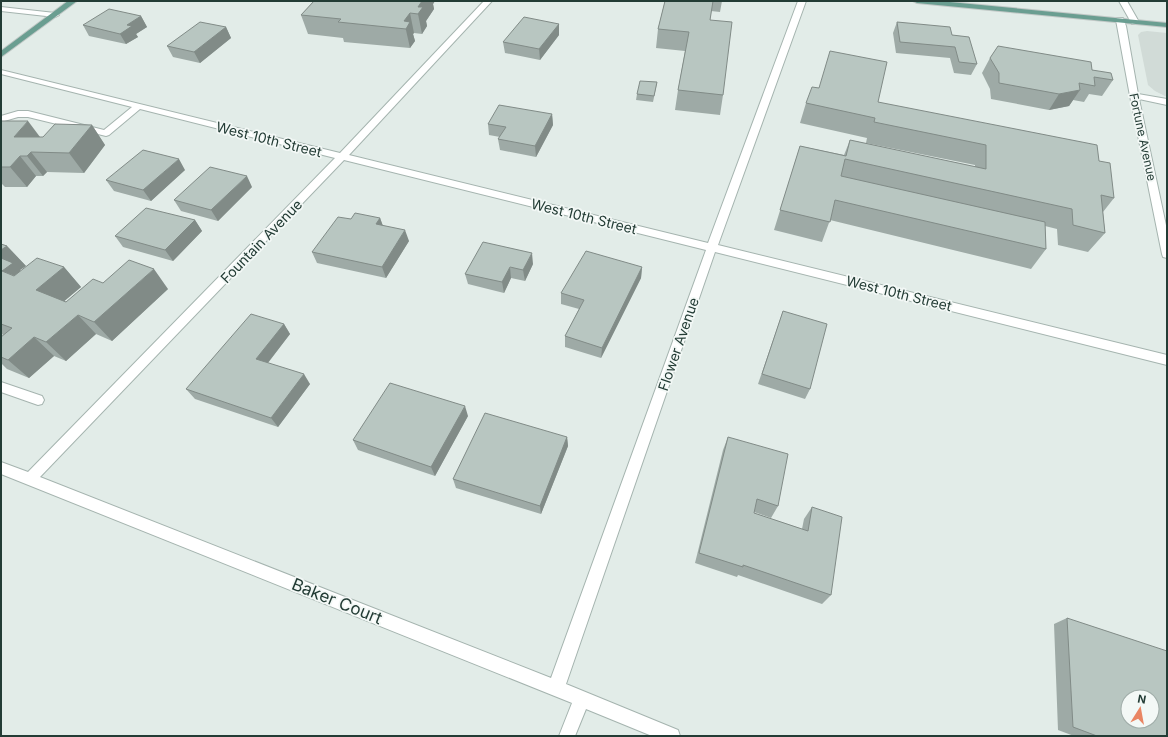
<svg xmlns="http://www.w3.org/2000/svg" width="1168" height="737" font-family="Inter,sans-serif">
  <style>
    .built { fill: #d1dbd7 }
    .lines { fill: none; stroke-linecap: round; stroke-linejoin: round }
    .minor-casing { stroke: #a5b4af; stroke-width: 2 }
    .major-casing { stroke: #c1c8c6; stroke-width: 2 }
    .minor { fill: #fff; fill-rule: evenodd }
    .major { fill: #6a9e91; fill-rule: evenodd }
    .wall { fill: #9eaaa6 }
    .shaded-wall { fill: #818b87 }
    .building { fill: #b8c6c1; stroke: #818b87; fill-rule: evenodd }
    .labels { text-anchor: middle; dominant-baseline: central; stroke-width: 3.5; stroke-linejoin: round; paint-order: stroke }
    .far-street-label { font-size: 12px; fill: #233c35; stroke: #f3f8f6 }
    .street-label { font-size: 14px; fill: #233c35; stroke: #f3f8f6 }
    .near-street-label { font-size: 17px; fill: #233c35; stroke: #f3f8f6 }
  </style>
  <rect width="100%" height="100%" fill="#e2ece8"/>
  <path class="built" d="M1147,31L1167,33V97L1155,91L1148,85L1138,35L1141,32Z"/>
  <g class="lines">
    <defs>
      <path id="minor" d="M484,1H492L349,155L708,243L798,1H806L718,245L1167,355V365L715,252L566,684L678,730L680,736H652L586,709L575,736H559L572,703L1,474V462L28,472L335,158L140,109L109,135L106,136L28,117H18L1,122V116L18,111H28L104,130L132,107L1,74V70L340,153ZM344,160L706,250L551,678L40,477Z
        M1119,1H1127L1139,22L1138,24H1132Z
        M1,7L55,13L59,15L55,17L1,11Z
        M1117,18H1123L1126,26L1138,94L1167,99V105L1139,99L1167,230V258L1163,257L1162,254L1130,96L1116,20Z
        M1,382L42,396L44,400L42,404L38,405L1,392Z"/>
      <path id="major" d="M68,1H77L1,57V51Z
        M913,1H939L1167,23V27L917,3Z"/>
    </defs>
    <use href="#minor" class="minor-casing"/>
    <use href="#major" class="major-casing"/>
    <use href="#minor" class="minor"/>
    <use href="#major" class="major"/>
  </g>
  <path class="wall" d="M314,1H435L433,4L434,9L426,21L427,26L422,34L414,33L413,34L415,41L410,48L344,42L343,38L308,34L301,15Z
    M665,1H722L720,12L711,11L710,20L723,95L720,115L675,110L678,90L685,51L656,48L658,29Z
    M141,16L147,27L136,34L138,37L126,44L89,36L83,25Z
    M897,22L952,35L977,64L971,75L954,73L950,58L896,53L893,33Z
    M559,24V35L540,60L505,53L503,42Z
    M226,27L231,38L200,63L173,57L167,46Z
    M990,58L1092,70L1113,80L1102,96L1089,94L1084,102L1073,100L1069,106L1049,110L991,99L990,89L982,73Z
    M657,82L656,88L653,102L636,100L637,94Z
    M878,102L1099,161L1114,198L1103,212L1105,233L1088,252L1058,245L1057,229L1045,226L1046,249L1031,269L830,220L822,242L774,230L800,146L844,155L850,140L975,167V165L866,143L867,138L800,123L806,103Z
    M552,114L553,125L536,157L500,150L498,139L500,137L489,135L488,124Z
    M1,121L40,137H43L92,125L105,145L84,173L47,172L43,176H36L27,187H5L1,183Z
    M185,170L151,201L114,191L106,180Z
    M252,187L218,221L181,211L174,200Z
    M380,218L383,226L409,241L386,278L317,263L312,252L351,219Z
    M195,220L202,231L173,261L123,247L115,236Z
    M1,244L7,246L26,266L20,270V271L64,267L81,287L64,301L66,302L103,283L168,289L112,341L96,334L66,361L54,356L29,378L7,369L1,363V337L4,335L1,334Z
    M533,264L525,281L511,278L504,293L468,284L465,274Z
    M642,267L641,278L601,358L565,347V336L579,309L561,304V293Z
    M783,311L810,389L805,399L758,384Z
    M284,324L290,334L268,363L310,384L278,427L195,399L186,389Z
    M468,416L435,476L358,450L353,440Z
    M567,437L568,446L541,514L456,488L453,479Z
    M728,437L778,506L771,518L754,512V513L802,529L804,519L812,507L831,595L822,604L738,575L737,577L695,563L723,450Z
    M1067,618L1167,736H1074L1058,730L1054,624Z"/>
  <path class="shaded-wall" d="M422,1H435L433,4L434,9L426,21L427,26L422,34L418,14V7Z
    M410,13L414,33L413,34L415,41L410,48L404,21Z
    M141,16L147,27L136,34L138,37L126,44L120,34L127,25Z
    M559,24V35L540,60L539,49Z
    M226,27L231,38L200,63L194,52Z
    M1080,90L1069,106L1049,110L1059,94Z
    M552,114L553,125L536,157L535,146Z
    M28,121L43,141L31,152L47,172L43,176L27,156L14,137Z
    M92,125L105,145L84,173L69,153Z
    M20,156L36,176L27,187L10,167Z
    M179,159L185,170L151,201L143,190Z
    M247,176L252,187L218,221L211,210Z
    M380,218L384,229L376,224Z
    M195,220L202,231L173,261L165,250Z
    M405,230L409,241L386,278L382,267Z
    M7,246L26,266L20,270L32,282L2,271L1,263V250Z
    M532,253L533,264L525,281L523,270Z
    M64,267L81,287L55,309L36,290Z
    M510,267L511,278L504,293L502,282Z
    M642,267L641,278L601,358L602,348Z
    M154,269L168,289L112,341L94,322Z
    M78,315L96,334L66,361L46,342Z
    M284,324L290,334L263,369L256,359Z
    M34,337L54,356L29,378L8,360Z
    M304,374L310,384L278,427L271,418Z
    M465,406L468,416L435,476L431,467Z
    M567,437L568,446L541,514L540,506Z"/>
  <path class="building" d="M314,1H422L418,7H423L418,14L410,13L404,21L410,22L406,29L338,22L341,19L301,15Z
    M665,1H713L710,20L732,22L723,95L678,90L689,32L658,29Z
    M109,9L141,16L127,25L132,26L120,34L83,25Z
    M524,17L559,24L539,49L503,42Z
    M200,22L226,27L194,52L167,46Z
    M897,22L950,27L952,35L969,37L977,64L959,62L955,47L900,42Z
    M998,46L1091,62L1092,70L1111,73L1113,80L1094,77L1095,86L1079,83L1080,90L1059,94L999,83V73L990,58Z
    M830,51L887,62L878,102L1097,145L1099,161L1110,163L1114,198L1101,195L1105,233L1073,225L1072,209L845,159L841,176L1045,222L1046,249L835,200L830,222L780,210L800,146L846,156L850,140L986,169V145L874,122L875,118L806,103L812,87L819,88Z
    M640,81L657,82L654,96L637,94Z
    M499,105L552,114L535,146L498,139L506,127L488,124Z
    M1,121H28L14,137H43L55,124L92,125L69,153L31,152L27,156H20L10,167H1Z
    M143,150L179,159L143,190L106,180Z
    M210,167L247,176L211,210L174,200Z
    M146,208L195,220L165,250L115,236Z
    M355,213L380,218L376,224L405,230L382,267L312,252L338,217L351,219Z
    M483,242L532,253L523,270L510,267L502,282L465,274Z
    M1,244L7,246L1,250Z
    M586,251L642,267L602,348L565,336L584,300L561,293Z
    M1,258L13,263L2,271L14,276L37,258L64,267L36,290L66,302L93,279L103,283L129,260L154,269L94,322L78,315L46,342L34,337L8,360L1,357V337L12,328L1,324Z
    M783,311L827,324L810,389L762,374Z
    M251,314L284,324L256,359L304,374L271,418L186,389Z
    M390,383L465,406L431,467L353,440Z
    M485,413L567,437L540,506L453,479Z
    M728,437L788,454L778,506L757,499L754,513L808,531L812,507L842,517L831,595L743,565V567L699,553Z
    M1067,618L1167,651V736H1097L1073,727ZM1128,697H1152V721H1128Z"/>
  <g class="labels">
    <g class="far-street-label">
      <text transform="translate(1143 137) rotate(78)">Fortune Avenue</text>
    </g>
    <g class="street-label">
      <text transform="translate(269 139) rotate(14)">West 10th Street</text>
      <text transform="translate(584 216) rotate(14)">West 10th Street</text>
      <text transform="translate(261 241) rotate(-46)">Fountain Avenue</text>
      <text transform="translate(899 293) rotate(14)">West 10th Street</text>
      <text transform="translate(678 344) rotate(-71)">Flower Avenue</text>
    </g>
    <g class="near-street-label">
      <text transform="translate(337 601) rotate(22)">Baker Court</text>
    </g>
  </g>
  <rect width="1168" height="737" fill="none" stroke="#233c35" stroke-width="4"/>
  <g transform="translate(1140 709) rotate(11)"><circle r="19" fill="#f3f8f6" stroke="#a0ada9"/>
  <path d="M0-3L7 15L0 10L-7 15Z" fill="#e98563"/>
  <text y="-6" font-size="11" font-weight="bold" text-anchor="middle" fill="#233c35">N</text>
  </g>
</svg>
